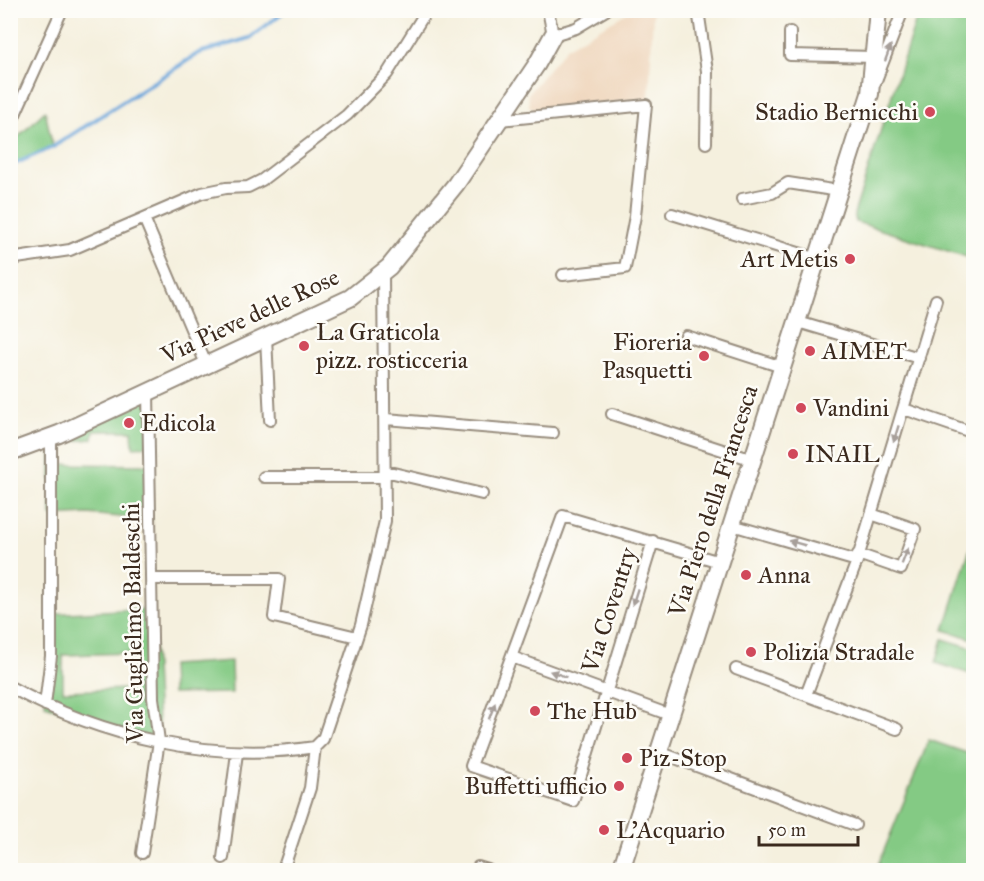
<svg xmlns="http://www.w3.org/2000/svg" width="984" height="881" font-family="'IM FELL Great Primer',serif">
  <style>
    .built { fill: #efd6bc }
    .green { fill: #84ca84; stroke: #607a51; stroke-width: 1.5; fill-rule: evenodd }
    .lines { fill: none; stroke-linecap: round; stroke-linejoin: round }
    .stream { stroke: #69a5da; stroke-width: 4 }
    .street-casing { stroke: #988d7e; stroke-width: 14 }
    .secondary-casing { stroke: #988d7e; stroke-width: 20 }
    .street { stroke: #fff; stroke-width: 10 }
    .secondary { stroke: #fff; stroke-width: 16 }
    .oneway { fill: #a79f9a }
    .poi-dot { fill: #d1495b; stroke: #fdfcf7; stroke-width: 2 }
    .labels { text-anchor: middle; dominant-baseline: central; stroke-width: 5; stroke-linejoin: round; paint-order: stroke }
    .poi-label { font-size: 24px; fill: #3b2a1e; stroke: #fdfcf7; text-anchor: start }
    .street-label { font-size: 24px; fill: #3b2a1e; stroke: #fdfcf7 }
  </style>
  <rect width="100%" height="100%" fill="#fdfcf7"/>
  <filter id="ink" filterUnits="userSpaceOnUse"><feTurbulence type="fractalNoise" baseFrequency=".0167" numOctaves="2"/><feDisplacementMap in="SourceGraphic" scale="12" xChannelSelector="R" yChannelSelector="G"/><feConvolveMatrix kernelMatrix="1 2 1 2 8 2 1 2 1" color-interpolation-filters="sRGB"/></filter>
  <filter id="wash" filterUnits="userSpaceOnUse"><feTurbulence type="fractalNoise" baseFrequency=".008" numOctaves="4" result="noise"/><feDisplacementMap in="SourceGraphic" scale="24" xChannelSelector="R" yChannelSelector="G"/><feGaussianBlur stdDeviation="1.35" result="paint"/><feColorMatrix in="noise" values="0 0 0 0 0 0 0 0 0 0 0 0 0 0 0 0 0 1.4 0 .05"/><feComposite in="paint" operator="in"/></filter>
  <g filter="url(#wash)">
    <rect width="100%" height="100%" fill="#f5f0de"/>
    <path class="built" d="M630,11H653L649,99L535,110L529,106L528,94L567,47Z"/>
    <path class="green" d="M919,10L973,11V259L856,222L854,214Z
      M45,111L53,147L11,166V136L17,138Z
      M148,391L149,446L133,447L132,431H94L93,439L62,442L63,464L150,465L151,520L88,514L51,516V437Z
      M973,539L974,639H973L944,630Z
      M137,609L152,611L159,741L45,705L51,614ZM132,653L133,689L63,691V655Z
      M943,639L973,648V675L936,663Z
      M231,661L232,693L172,694L171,665Z
      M929,740L973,755V870H876Z"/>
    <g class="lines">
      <path class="stream" d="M10,166L53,147L199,53L250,38L286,10"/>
    </g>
  </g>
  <g filter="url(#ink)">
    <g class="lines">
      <defs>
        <path id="street" d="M210,10H215
          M548,10L553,35L576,28L606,10
          M698,10L707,71L706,143
          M790,32V55L875,57
          M875,83L903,10
          M500,120L646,105L635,216L625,268L563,275
          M11,123L62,10
          M742,199L772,193L788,183L839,191
          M672,214L818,259
          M144,218L206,364
          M10,259L70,250L202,193L226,188L248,187L262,180L347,115L387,74L427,10
          M798,322L919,358
          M686,336L782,367
          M266,337L270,420
          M904,409L974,433
          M612,414L753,460
          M386,419L553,433
          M385,471L482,494
          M264,477H385
          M732,525L857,561L936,300
          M653,541L573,801L471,766L563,516L720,562
          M858,554L901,569L915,529L871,514
          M152,579H279L274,617L357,637
          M512,657L670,715
          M736,669L897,729
          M10,687C102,737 212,763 315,747
          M806,695L857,561
          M45,705L51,656V437
          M315,747L323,739L361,625L385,521L383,272
          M659,752L855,825
          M142,853L159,741L153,698L148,391
          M223,858L237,753
          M283,870L310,788L315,747
          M477,870L478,867L488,870"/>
        <path id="secondary" d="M10,452L59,434L350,298L389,267L456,184L537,64L553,35
          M621,870L870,94L878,10"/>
      </defs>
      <use href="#street" class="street-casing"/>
      <use href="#secondary" class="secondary-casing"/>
      <use href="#street" class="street"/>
      <use href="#secondary" class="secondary"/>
    </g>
    <defs><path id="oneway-solid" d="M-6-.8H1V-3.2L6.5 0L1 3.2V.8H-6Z" transform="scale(1.5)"/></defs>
    <g class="oneway">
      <use href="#oneway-solid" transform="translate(888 53) rotate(-70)"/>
      <use href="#oneway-solid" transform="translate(896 434) rotate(107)"/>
      <use href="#oneway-solid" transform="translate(797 543) rotate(-164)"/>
      <use href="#oneway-solid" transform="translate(905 556) rotate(-69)"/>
      <use href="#oneway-solid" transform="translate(635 597) rotate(108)"/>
      <use href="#oneway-solid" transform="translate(558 674) rotate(-160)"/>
      <use href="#oneway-solid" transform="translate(492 711) rotate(-69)"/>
    </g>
  </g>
  <g class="poi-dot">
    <circle cx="930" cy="112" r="6"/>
    <circle cx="850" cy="259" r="6"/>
    <circle cx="304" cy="346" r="6"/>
    <circle cx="810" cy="351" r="6"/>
    <circle cx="704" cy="356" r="6"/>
    <circle cx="801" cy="408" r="6"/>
    <circle cx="129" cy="423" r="6"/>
    <circle cx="793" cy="454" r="6"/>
    <circle cx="746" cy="575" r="6"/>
    <circle cx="751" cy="652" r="6"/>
    <circle cx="535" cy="711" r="6"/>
    <circle cx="627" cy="758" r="6"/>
    <circle cx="619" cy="786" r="6"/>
    <circle cx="604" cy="830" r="6"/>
  </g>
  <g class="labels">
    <g class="poi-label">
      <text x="918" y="112" text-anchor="end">Stadio Bernicchi</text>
      <text x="838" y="259" text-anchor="end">Art Metis</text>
      <text x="316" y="332">La Graticola<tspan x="316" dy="28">pizz. rosticceria</tspan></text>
      <text x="692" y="342" text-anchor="end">Fioreria<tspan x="692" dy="28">Pasquetti</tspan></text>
      <text x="822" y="351">AIMET</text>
      <text x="813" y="408">Vandini</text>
      <text x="141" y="423">Edicola</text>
      <text x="805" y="454">INAIL</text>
      <text x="758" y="575">Anna</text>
      <text x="763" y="652">Polizia Stradale</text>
      <text x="547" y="711">The Hub</text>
      <text x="639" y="758">Piz-Stop</text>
      <text x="607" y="786" text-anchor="end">Buffetti ufficio</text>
      <text x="616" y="830">L'Acquario</text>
    </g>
    <g class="street-label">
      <text transform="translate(250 316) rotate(-25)">Via Pieve delle Rose</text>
      <text transform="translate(713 501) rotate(-72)">Via Piero della Francesca</text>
      <text transform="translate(609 610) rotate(-72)">Via Coventry</text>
      <text transform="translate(133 623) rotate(-91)">Via Guglielmo Baldeschi</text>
    </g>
  </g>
  <rect width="984" height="881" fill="none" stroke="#fdfcf7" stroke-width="36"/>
  <path d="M759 836v9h99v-9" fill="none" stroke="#3b2a1e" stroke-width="3"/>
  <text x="768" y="836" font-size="18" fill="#3b2a1e" stroke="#fdfcf7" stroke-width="4.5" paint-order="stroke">50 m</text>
</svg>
